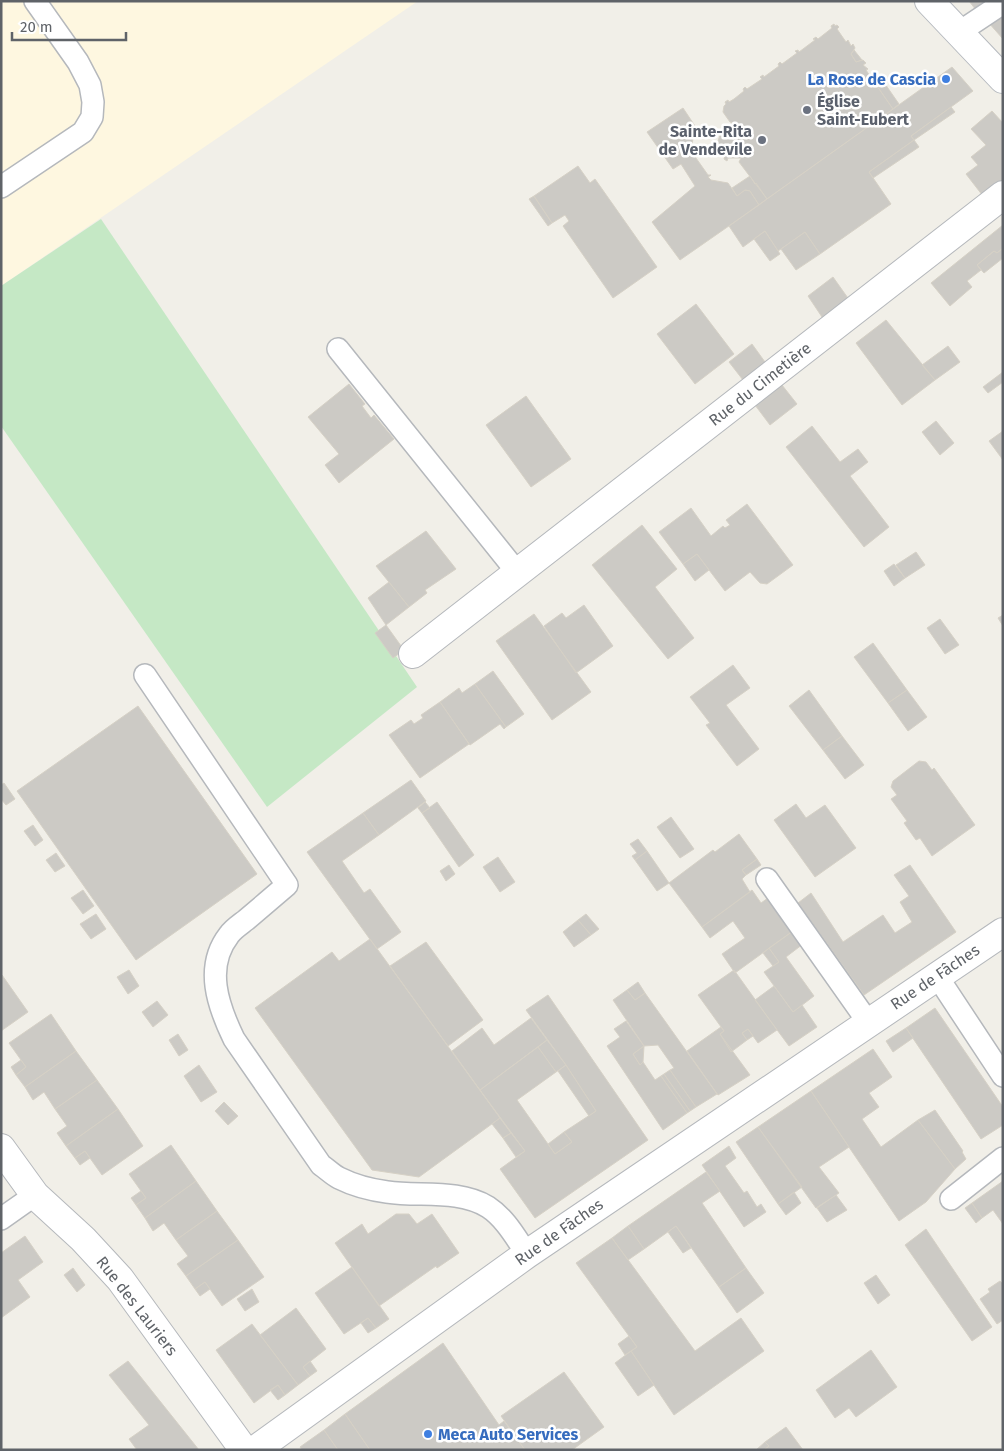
<svg xmlns="http://www.w3.org/2000/svg" width="1004" height="1451" font-family="'Fira Sans',sans-serif">
  <style>
    .commercial { fill: #fef7e0 }
    .green { fill: #c5e8c5 }
    .building { fill: #cccac5; stroke: #d6d1c6 }
    .lines { fill: none; stroke-linecap: round; stroke-linejoin: round }
    .service-casing { stroke: #b5b8bc; stroke-width: 24 }
    .minor-casing { stroke: #b5b8bc; stroke-width: 30 }
    .tertiary-casing { stroke: #b5b8bc; stroke-width: 30 }
    .secondary-casing { stroke: #b6babf; stroke-width: 30 }
    .service { stroke: #fff; stroke-width: 21 }
    .minor { stroke: #fff; stroke-width: 28 }
    .tertiary { stroke: #fff; stroke-width: 28 }
    .secondary { stroke: #fff; stroke-width: 28 }
    .shop-dot { fill: #3f7fe0; stroke: #fff; stroke-width: 2 }
    .worship-dot { fill: #6b7280; stroke: #fff; stroke-width: 2 }
    .labels { text-anchor: middle; dominant-baseline: central; stroke-width: 5; stroke-linejoin: round; paint-order: stroke }
    .shop-label { font-size: 16px; font-weight: bold; fill: #366cbe; stroke: #fff; text-anchor: end }
    .worship-label { font-size: 16px; font-weight: bold; fill: #5b616d; stroke: #fff; text-anchor: start }
    .street-label { font-size: 16px; fill: #5f6368; stroke: #fff }
  </style>
  <rect width="100%" height="100%" fill="#f1efe8"/>
  <path class="commercial" d="M1,1H418L1,286Z"/>
  <path class="green" d="M101,219L417,687L267,807L1,426V286Z"/>
  <path class="building" d="M969,1H988L976,10Z
    M1003,11V39L988,22Z
    M834,24L835,26L837,25L839,27L837,29L846,42L848,40L851,46L853,44L855,48L851,54L856,62L863,60L866,63L863,65L868,69L866,70L875,84L877,82L879,84L877,86L893,109L767,199L739,162L741,158H728L727,161L724,159L725,156L718,147H716L715,144H717L721,132L719,131L733,123L730,122L723,112L724,106L726,104L725,102L728,100L729,102L734,99L744,91L743,89L745,87L747,89L762,79L760,77L763,75L764,77L779,66L778,64L780,62L782,64L797,53L795,51L798,50L799,52L815,40L813,39L816,37L818,39L832,28L831,26Z
    M854,50L862,60L856,62L851,54Z
    M952,67L973,91L911,136L914,140L869,172L891,204L820,254L805,232L778,251L765,231L743,247L729,226Z
    M883,81L899,104L893,109L877,86Z
    M951,107L955,112L914,140L911,136Z
    M683,108L695,126L691,151L708,175H711L708,177L711,180L728,183L737,196L745,190L750,191L759,205L680,260L652,222L695,186L681,164L673,169L647,132Z
    M992,111L1003,123V181L983,196L966,174L978,165L971,157L986,145L971,129Z
    M914,140L919,147L873,178L869,172Z
    M578,166L590,183L595,179L657,267L613,298L563,226L569,221L565,215L552,223L534,196Z
    M750,176L755,184L756,183L767,199L759,205L750,191L745,190L737,196L732,188Z
    M534,196L552,223L548,226L529,199Z
    M1003,225V248L997,253L994,251L977,265L981,270L967,281L972,287L950,306L931,283Z
    M765,231L780,254L770,261L754,239Z
    M805,232L820,254L796,270L781,249Z
    M1003,248V258L984,273L977,265L994,251L997,253Z
    M833,277L850,301L824,320L808,296Z
    M696,304L734,354L695,384L657,334Z
    M886,320L935,380L902,405L856,343Z
    M752,344L765,362L743,380L729,362Z
    M948,346L960,362L935,380L922,365Z
    M1003,372V382L988,393L983,387Z
    M778,380L797,404L770,425L752,401Z
    M349,384L365,404L362,406L371,418L374,415L394,439L339,483L325,465L339,454L308,417Z
    M526,396L571,459L531,487L486,425Z
    M936,421L954,443L940,455L922,432Z
    M812,426L840,462L858,449L868,462L850,476L889,527L864,547L786,447Z
    M1003,431V460L989,441Z
    M747,504L793,565L767,584L760,583L750,572L725,591L697,554L683,564L659,532L691,508L711,536L723,526L725,528L730,525L726,520Z
    M642,525L677,569L655,587L694,638L668,659L592,565Z
    M426,531L456,569L425,590L427,593L409,607L376,566Z
    M916,552L925,565L905,578L896,565Z
    M697,554L709,570L695,581L683,564Z
    M894,564L905,578L894,586L884,571Z
    M389,582L409,607L386,625L368,598Z
    M584,605L613,646L576,673L544,626L562,613L566,618Z
    M534,614L591,692L552,720L496,641Z
    M1003,615V626L998,618Z
    M940,619L959,645L945,654L927,628Z
    M386,625L404,650L393,658L375,633Z
    M873,643L907,690L888,703L854,657Z
    M733,665L750,688L726,705L759,749L737,766L706,725L710,723L690,697Z
    M493,671L524,714L506,727L475,684Z
    M475,684L506,727L504,729L500,724L470,745L440,702L459,688L462,693Z
    M809,690L842,736L823,750L789,706Z
    M907,690L927,717L908,731L888,703Z
    M440,702L469,744L420,778L389,735L411,720L414,724L423,718L421,715Z
    M138,706L257,874L136,960L17,791Z
    M842,736L864,765L845,779L823,750Z
    M919,761L926,762L932,770L934,768L975,825L932,856L920,838L916,840L904,823L907,821L891,799L897,795L891,787L893,781Z
    M411,780L426,801L379,835L363,813Z
    M4,783L15,799L6,805L1,799V785Z
    M425,802L430,808L422,813L418,808Z
    M437,802L474,855L459,867L422,813Z
    M796,804L806,818L825,805L856,848L815,877L774,820Z
    M363,813L379,835L342,861L364,893L370,889L401,932L377,949L307,852Z
    M671,817L694,849L680,858L657,827Z
    M33,825L43,840L35,846L24,831Z
    M739,834L757,859L742,870L746,875L742,879L750,892L702,927L669,883L713,850L715,852Z
    M638,839L647,851L635,860L632,856L637,853L630,844Z
    M647,851L669,883L657,891L635,860Z
    M56,853L65,866L55,872L46,860Z
    M498,857L515,882L500,892L483,867Z
    M757,859L761,865L746,875L742,870Z
    M449,865L455,874L446,881L440,871Z
    M910,865L956,932L864,995L798,903L811,893L843,942L883,915L895,933L912,922L900,902L909,896L894,875Z
    M83,890L94,906L83,914L71,898Z
    M752,890L761,903L768,898L793,931L735,973L722,954L745,938L733,921L710,938L702,927Z
    M96,914L106,929L91,939L80,924Z
    M586,914L599,929L591,935L578,920Z
    M578,920L591,935L574,947L563,932Z
    M793,931L803,944L786,957L814,996L793,1012L764,972L779,962L769,948Z
    M370,939L500,1118L419,1177L372,1170L255,1008L332,952L339,961Z
    M426,942L483,1020L448,1046L390,966Z
    M769,948L779,962L773,966L763,953Z
    M129,970L139,986L128,994L117,977Z
    M734,970L777,1030L758,1043L748,1029L742,1033L747,1040L731,1052L720,1034L724,1031L698,995Z
    M2,975L28,1012L1,1031V976Z
    M638,982L645,993L635,1000L627,990Z
    M774,986L793,1012L802,1005L817,1027L789,1046L755,1000Z
    M627,990L635,1000L645,993L717,1094L696,1107L670,1070L674,1068L658,1045L644,1046L613,1000Z
    M548,995L648,1140L535,1218L500,1169L525,1151L480,1090L538,1047L556,1072L517,1100L555,1154L572,1142L564,1132L596,1111L566,1065L526,1010Z
    M157,1001L168,1015L153,1027L142,1012Z
    M935,1008L1003,1107V1125L981,1139L906,1028Z
    M51,1014L76,1051L25,1087L16,1075L26,1067L9,1043Z
    M531,1018L547,1040L480,1090L452,1051L482,1028L494,1045Z
    M626,1021L644,1046L633,1054L640,1065L643,1062L655,1080L661,1076L687,1113L663,1130L607,1046L620,1037L614,1029Z
    M721,1027L724,1031L720,1034L750,1075L718,1095L687,1051Z
    M906,1028L913,1038L893,1052L886,1041Z
    M748,1029L753,1036L747,1040L742,1033Z
    M178,1034L188,1050L179,1056L169,1040Z
    M547,1040L566,1065L556,1072L538,1047Z
    M644,1046L643,1062L640,1065L633,1054Z
    M873,1049L892,1077L869,1093L879,1107L862,1119L881,1147L918,1120L955,1169L926,1202L899,1221L811,1091Z
    M76,1051L97,1080L55,1109L44,1092L33,1100L25,1087Z
    M21,1060L26,1067L16,1075L11,1067Z
    M199,1065L217,1092L201,1102L184,1076Z
    M566,1065L596,1111L589,1116L558,1071Z
    M670,1070L696,1107L690,1111L664,1074Z
    M664,1074L690,1111L687,1113L661,1076Z
    M97,1080L118,1109L66,1146L57,1133L67,1126L55,1109Z
    M811,1091L849,1147L819,1167L839,1193L816,1208L758,1127Z
    M224,1102L238,1116L228,1125L215,1111Z
    M118,1109L143,1146L102,1175L85,1151L75,1158L66,1146Z
    M935,1110L963,1151L962,1152L966,1159L955,1169L918,1120Z
    M500,1118L511,1133L503,1138L492,1124Z
    M758,1127L802,1187L778,1204L736,1142Z
    M564,1132L572,1142L555,1154L548,1144Z
    M511,1133L525,1151L516,1157L503,1138Z
    M171,1145L196,1181L145,1218L136,1205L146,1198L129,1174Z
    M729,1146L736,1158L725,1166L744,1193L747,1191L757,1207L761,1204L766,1212L744,1227L702,1165Z
    M85,1151L90,1158L80,1165L75,1158Z
    M706,1172L720,1191L702,1203L746,1268L719,1287L676,1226L644,1249L628,1226Z
    M196,1181L217,1211L176,1240L164,1223L153,1231L145,1218Z
    M1003,1181V1224L993,1210L982,1218L972,1203Z
    M141,1191L146,1198L136,1205L131,1198Z
    M794,1192L801,1203L786,1215L778,1204Z
    M836,1195L847,1210L827,1222L817,1208Z
    M972,1203L982,1218L976,1223L965,1208Z
    M217,1211L238,1240L186,1276L177,1264L188,1256L176,1240Z
    M396,1214H409L417,1224L432,1214L459,1253L437,1268L436,1266L379,1306L335,1243L362,1224L368,1234Z
    M628,1226L644,1249L628,1260L612,1238Z
    M676,1226L691,1248L683,1253L668,1232Z
    M926,1229L992,1327L972,1341L905,1245Z
    M25,1236L43,1262L18,1280L30,1297L1,1318V1253Z
    M612,1238L695,1351L741,1318L764,1351L674,1415L631,1351L637,1347L576,1263Z
    M238,1240L264,1277L222,1306L205,1282L195,1289L186,1276Z
    M352,1267L389,1319L376,1328L368,1318L344,1334L315,1293Z
    M73,1268L85,1285L77,1292L64,1275Z
    M746,1268L764,1293L737,1313L719,1287Z
    M876,1275L890,1295L878,1304L864,1283Z
    M1000,1281L1003,1284V1320L997,1324L980,1299L990,1292L988,1289Z
    M205,1282L210,1289L200,1296L195,1289Z
    M252,1289L259,1302L245,1311L237,1299Z
    M296,1308L326,1349L303,1367L310,1376L298,1385L260,1335Z
    M368,1318L376,1328L368,1333L361,1323Z
    M252,1324L298,1385L285,1395L278,1385L254,1403L216,1350Z
    M629,1336L637,1347L625,1355L618,1344Z
    M443,1343L499,1425L504,1421L525,1450H370L345,1414Z
    M871,1350L897,1387L856,1417L849,1408L835,1418L816,1390Z
    M631,1351L654,1385L638,1396L615,1363Z
    M128,1361L199,1450H137L129,1439L149,1425L109,1375Z
    M310,1361L317,1371L310,1376L303,1367Z
    M564,1372L604,1427L572,1450H525L501,1416Z
    M278,1385L285,1395L278,1400L270,1390Z
    M345,1414L370,1450H338L324,1430Z
    M786,1427L803,1450H764L769,1446L765,1442Z
    M324,1430L338,1450H302L300,1447Z
    M765,1442L769,1446L764,1450H756Z"/>
  <g class="lines">
    <defs>
      <path id="service" d="M958,33L1003,3
        M1,187L83,132L92,117L93,102L90,85L78,62L35,1
        M338,349L517,572
        M145,675L287,885C273,897 260,908 246,920C241,924 233,929 229,935C204,967 218,1006 234,1039L321,1165C327,1169 333,1175 339,1178C353,1185 372,1190 387,1192C420,1197 458,1189 488,1207C505,1218 516,1238 527,1254
        M767,879L868,1022
        M937,976L1003,1076
        M951,1199L1003,1158
        M1,1219L35,1195"/>
      <path id="minor" d="M413,654L1003,195
        M1,1148L35,1195L83,1239L120,1279L244,1450"/>
      <path id="tertiary" d="M255,1450L527,1254L1003,932"/>
      <path id="secondary" d="M929,1L1003,79"/>
    </defs>
    <use href="#service" class="service-casing"/>
    <use href="#minor" class="minor-casing"/>
    <use href="#tertiary" class="tertiary-casing"/>
    <use href="#secondary" class="secondary-casing"/>
    <use href="#service" class="service"/>
    <use href="#minor" class="minor"/>
    <use href="#tertiary" class="tertiary"/>
    <use href="#secondary" class="secondary"/>
  </g>
  <g class="shop-dot">
    <circle cx="946" cy="79" r="5"/>
    <circle cx="428" cy="1434" r="5"/>
  </g>
  <g class="worship-dot">
    <circle cx="807" cy="110" r="5"/>
    <circle cx="762" cy="140" r="5"/>
  </g>
  <g class="labels">
    <g class="shop-label">
      <text x="936" y="79">La Rose de Cascia</text>
      <text x="438" y="1434" text-anchor="start">Meca Auto Services</text>
    </g>
    <g class="worship-label">
      <text x="817" y="101">Église<tspan x="817" dy="18">Saint-Eubert</tspan></text>
      <text x="752" y="131" text-anchor="end">Sainte-Rita<tspan x="752" dy="18">de Vendevile</tspan></text>
    </g>
    <g class="street-label">
      <text transform="translate(760 384) rotate(-38)">Rue du Cimetière</text>
      <text transform="translate(935 977) rotate(-34)">Rue de Fâches</text>
      <text transform="translate(559 1232) rotate(-35)">Rue de Fâches</text>
      <text transform="translate(137 1306) rotate(52)">Rue des Lauriers</text>
    </g>
  </g>
  <rect width="1004" height="1451" fill="none" stroke="#5f6368" stroke-width="5"/>
  <path d="M12 32v8h114v-8" fill="none" stroke="#5f6368" stroke-width="2.5"/>
  <text x="20" y="32" font-size="15" fill="#5f6368" stroke="#ffffff" stroke-width="4" paint-order="stroke">20 m</text>
</svg>
